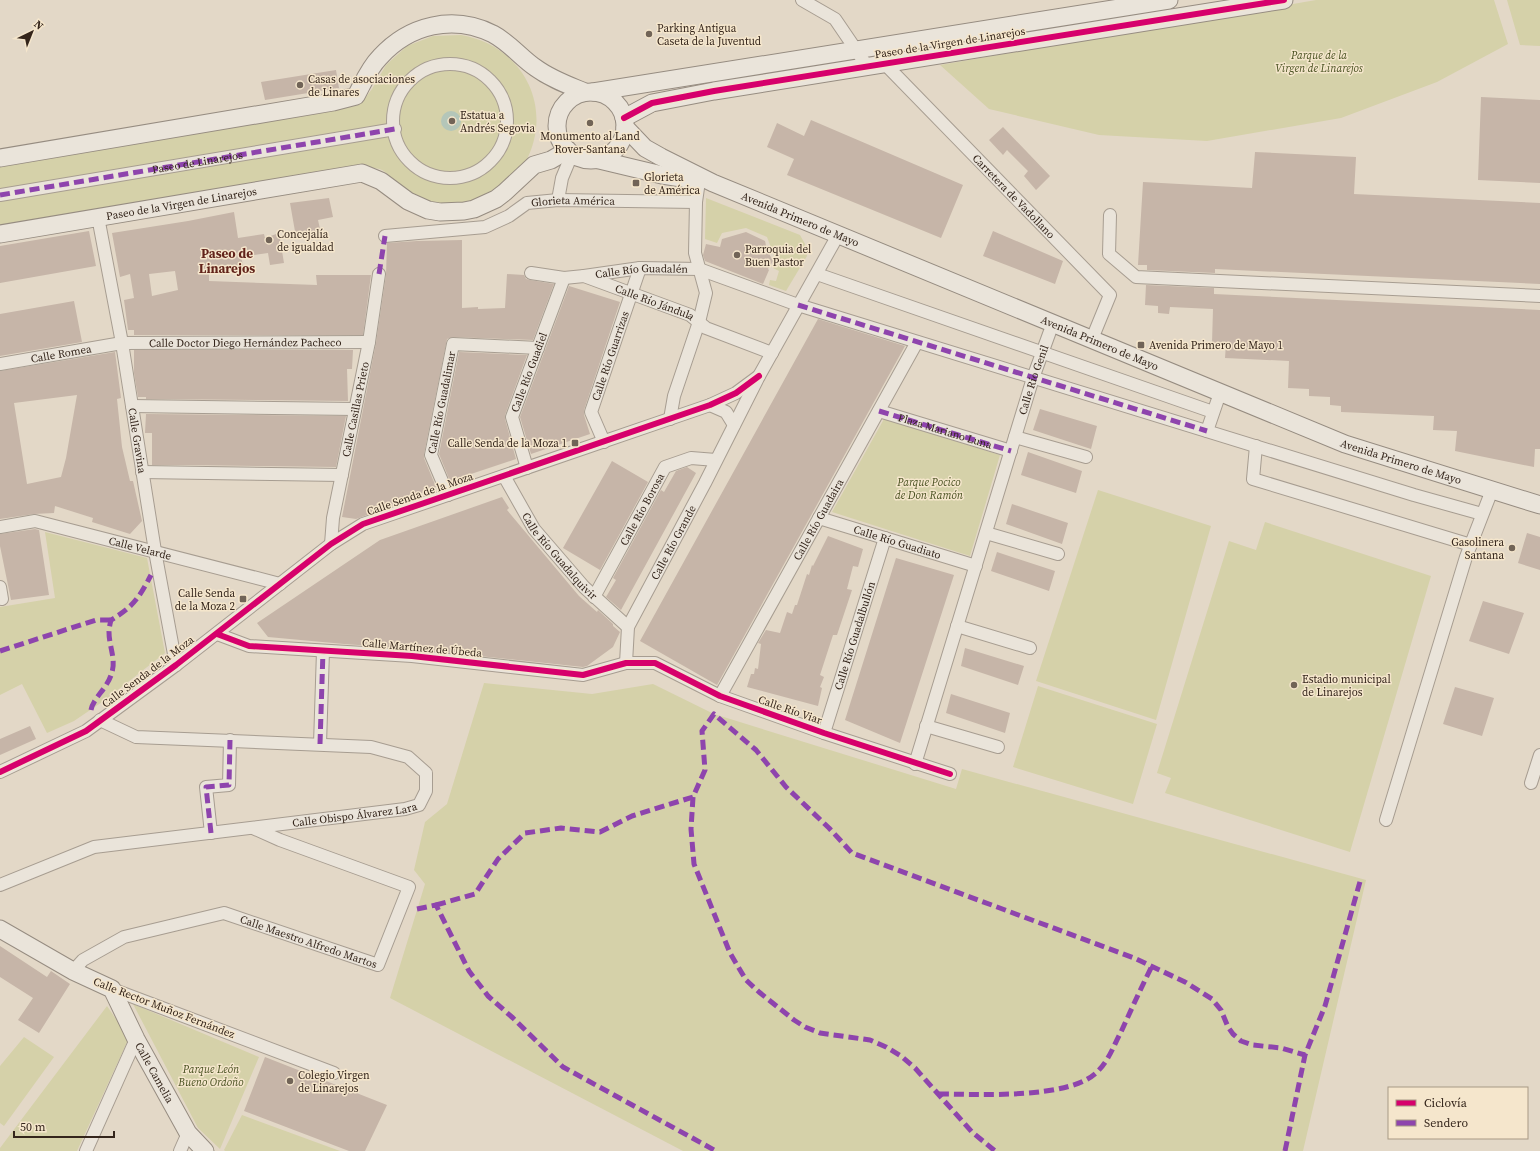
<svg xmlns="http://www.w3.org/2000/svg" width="1540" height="1151" font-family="'Source Serif 4',serif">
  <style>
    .green { fill: #d5d1a9 }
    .water { fill: #b4c6b9 }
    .building { fill: #c6b5a8; fill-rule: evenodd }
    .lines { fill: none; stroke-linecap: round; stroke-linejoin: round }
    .street-casing { stroke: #a79d91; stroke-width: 14 }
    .secondary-casing { stroke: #968c81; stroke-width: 19 }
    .street { stroke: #eae4da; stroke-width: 12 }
    .secondary { stroke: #eae4da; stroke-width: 17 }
    .quiet { stroke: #8e44ad; stroke-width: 5; stroke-dasharray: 10 5; stroke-linecap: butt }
    .cycleway-casing { stroke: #f5e6cc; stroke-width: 8 }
    .cycleway { stroke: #d6006c; stroke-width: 6 }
    .poi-dot { fill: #716457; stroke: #f5e6cc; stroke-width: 1.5 }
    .labels { text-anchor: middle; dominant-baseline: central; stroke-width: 3; stroke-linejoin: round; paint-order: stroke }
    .poi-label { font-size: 11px; fill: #34251b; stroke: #f5e6cc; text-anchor: start }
    .street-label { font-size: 11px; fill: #34251b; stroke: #f5e6cc }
    .park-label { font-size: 11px; font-style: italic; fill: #495121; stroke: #f5e6cc }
    .quarter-label { font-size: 13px; font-weight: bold; fill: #61231a; stroke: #f5e6cc }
  </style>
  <rect width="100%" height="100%" fill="#e3d8c7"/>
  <path class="green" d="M1316,0H1494L1508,44L1437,82L1341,118L1207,141L1099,135L989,109L940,65Z
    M1507,0H1540V46L1520,45Z
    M461,35C521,45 555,105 526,161C523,168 508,178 502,184C496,188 490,196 483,199C476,202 464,205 457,205C440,206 415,199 402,189C396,184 388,173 382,170C376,167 365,169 358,168L0,229V162L362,102L372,89L386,65L407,46L433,36Z
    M706,198L800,235L805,244L807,256L786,291L769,285L770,280L776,281L779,271L773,268L776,261L767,237L746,228L722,233L717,243L705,239Z
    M884,419L1000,455L970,556L832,512Z
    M1098,490L1211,526L1156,720L1036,681Z
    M1265,522L1431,576L1350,852L1165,793L1171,778L1157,773L1229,541L1256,550Z
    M45,532L147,558L165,653L105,700L74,721L47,733L22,684L0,695V607L55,598Z
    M484,683L592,694L653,684L714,714L956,789L962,769L1366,880L1303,1151H683L390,998L425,884L414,870L425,822L447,804Z
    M1038,686L1157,724L1133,804L1013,767Z
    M133,1004L259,1057L220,1149L198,1128Z
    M107,1006L129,1038L77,1151H0V1148Z
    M24,1037L54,1057L4,1126L0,1123V1066Z
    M242,1115L340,1151H225L224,1150Z"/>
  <path class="water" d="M441 121a10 10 0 1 1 20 0a10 10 0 1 1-20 0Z"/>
  <path class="building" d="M336,70L339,88L265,100L261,82Z
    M1481,97L1540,100V183L1478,180Z
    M811,120L963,185L941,238L787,175L794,159L767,147L777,123L804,136Z
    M1003,127L1050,176L1036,190L1024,176L1028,171L1007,150L1003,155L989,140Z
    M1255,152L1356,157L1354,194L1540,203V284L1215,269V273L1147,270V265H1138L1143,182L1252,188Z
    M329,198L333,217L318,220L320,229H318V236L309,238L308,234L296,237L290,203Z
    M234,212L238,238L264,234L265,238L279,233L284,263L270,265L268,253L241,257L244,269L209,274V281L317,285L316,275H371L363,335H134V330H128L124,300L134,298L130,274L120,277L112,233L188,221ZM175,271L178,290L152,296L149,274Z
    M89,231L96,266L0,283V246Z
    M993,231L1063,261L1055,284L983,256Z
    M746,232L765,241L767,250L773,261L768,269L769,270L763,284L705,261L703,255L706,244L720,247L722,239Z
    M462,240V308L478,307V309L505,308L507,274L524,275L526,279L530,280L554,284L533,340L453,337L447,339L424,454V458L436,487L394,505L356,519L342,517L376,343L386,275L387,243L417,241Z
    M1146,285L1214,288V294L1540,310V449H1535L1534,467L1455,451L1457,431L1433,430L1434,416L1341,412V406L1330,405V397L1309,396V389L1288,388L1289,361L1225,358L1226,344L1212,343L1213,309L1170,307L1169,314L1158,313V306L1145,305Z
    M569,286L620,302L584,410V415L590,434L531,454L520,417Z
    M74,301L82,342L0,356V314Z
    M818,319L905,346L717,685L640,641Z
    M134,350H353L352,369H347L348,401L146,399V397H138L134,373Z
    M115,352L121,398L117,399L122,447L130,481H133L142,521L130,534L92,522L93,518L55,506L54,513L34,514L0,519V371ZM77,395L66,458L61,477L27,484L14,403Z
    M459,352L527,355L505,415V419L516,459L450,481L439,454Z
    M1040,409L1097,426L1091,449L1033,430Z
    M146,414L346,416L336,467L188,465H152V433H145Z
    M1028,452L1082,471L1076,493L1021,475Z
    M612,461L648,482L600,570L563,548Z
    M687,467L696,473L621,610L606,597L616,580L613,578L661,490L664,492L676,471Z
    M502,497L509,508L507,510L579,596L597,612L598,610L613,624V626L620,632L613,647L587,666L583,667L413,649L344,644L268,637L257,623L380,540Z
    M1012,504L1068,523L1062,544L1006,524Z
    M35,529L39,530L49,595L11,600L0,546V534Z
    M1527,533L1540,537V570L1518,563Z
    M828,536L863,549L858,567L853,566L847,589L852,590L837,635H833L820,675L824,677L820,687L822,688L818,706L747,687L751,674H754L755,668L758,669L761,644L758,643L766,630L780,633L787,612L792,614L795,605H797L807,574L809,575L812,565L813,566Z
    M997,552L1055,571L1049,591L991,571Z
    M896,558L954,575L900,743L845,720Z
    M1483,601L1524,613L1509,654L1469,641Z
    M965,648L1024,666L1018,685L961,666Z
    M1455,687L1494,698L1482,736L1443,724Z
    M951,694L1010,713L1005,733L946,713Z
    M30,726L36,739L0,755V739Z
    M0,946L47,977L51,971L70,984L39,1033L18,1020L33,998L0,977Z
    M265,1057L387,1105L365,1151H349L244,1111Z"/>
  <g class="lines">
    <defs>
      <g id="street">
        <path d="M802,0L835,19L867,66"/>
        <path id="s1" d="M884,63L1110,295L1092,339"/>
        <circle cx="450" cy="121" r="57"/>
        <path d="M0,195L395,129"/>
        <path d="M558,200L562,178L572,154"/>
        <path d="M1110,215L1109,254L1136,277L1540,296"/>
        <path id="s2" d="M98,217L122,343L155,551L176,665"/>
        <path id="s3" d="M385,236L485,227L509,216L527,203L558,200L696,202"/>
        <path id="s4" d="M531,273L564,278L584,276L690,315L706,328L772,353"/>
        <path d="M817,274L1213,412"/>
        <path id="s5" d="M584,276L640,268L699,269L798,305L1414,495L1482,514"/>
        <path id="s6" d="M0,364L122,343L369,342"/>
        <path d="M710,405L726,412L734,425"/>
        <path d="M132,406L355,409"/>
        <path id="s7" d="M879,411L1011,451"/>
        <path d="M670,419L674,396L699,322L706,293L695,253L696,202L699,181"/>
        <path d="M1207,431L1220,393"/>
        <path d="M1015,437L1086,457"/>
        <path id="s8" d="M604,442L591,412L640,268"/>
        <path d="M1256,446L1253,479L1471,545"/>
        <path id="s9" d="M527,468L512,417L564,278"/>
        <path d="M142,472L342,475"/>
        <path id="s10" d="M504,476L534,529L584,587L628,627"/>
        <path id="s11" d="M448,495L431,455L453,344L538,348"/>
        <path id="s12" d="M819,518L976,566"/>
        <path id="s13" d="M0,527L35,521L280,584"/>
        <path d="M986,533L1058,554"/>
        <path id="s14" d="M331,544L333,518L369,342L379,274"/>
        <path d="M0,587L2,599"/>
        <path id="s15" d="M594,597L665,467L691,458L716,460"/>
        <path d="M957,626L1030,648"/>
        <path d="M217,634L249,646L412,656L583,675L626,663H655L720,696L824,733L950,774"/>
        <path id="s16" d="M626,663L628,627L705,483L759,376L838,235"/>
        <path id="s17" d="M720,696L917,342"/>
        <path d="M926,726L998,747"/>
        <path id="s18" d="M824,733L885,538"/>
        <path d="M320,744L323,651"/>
        <path id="s19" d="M915,764L1033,378L1053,323"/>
        <path d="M0,772L86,731L176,665L331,544L363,524L710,405L736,393L759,376"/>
        <path d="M1531,783L1540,755"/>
        <path d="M1386,820L1466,557L1492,490"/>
        <path d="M211,833L206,787L229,785L230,740"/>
        <path id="s20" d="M0,885L94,847L405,809L419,805L426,791V773L408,757L371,747L136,737L100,720"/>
        <path id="s21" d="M73,971L83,960L124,937L224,913L378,965L409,887L280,840L253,828"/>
        <path d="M112,989L334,1073"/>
        <path d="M86,1151L136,1039"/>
        <path d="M180,1151L188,1133"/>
      </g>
      <g id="secondary">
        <path d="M593,92L1169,0"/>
        <circle cx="591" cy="126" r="34"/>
        <path d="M624,118L652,103L714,91L1284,0"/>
        <path id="s22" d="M625,127L645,148L661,157L713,183L1345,444L1540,505"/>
        <path d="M0,158L333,102L356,96C363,83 369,68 380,57C409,25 453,14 493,34C510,43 521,58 536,68C551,79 568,85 585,92"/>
        <path d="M595,159L662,175L695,180"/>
        <path id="s23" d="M0,234L362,173L381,181L408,201L428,210L440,212L464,211L474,209L496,199L505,192L534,165L551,160L568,150"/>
        <path id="s24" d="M0,929L73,971L112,989L136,1039L188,1133L205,1151"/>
      </g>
    </defs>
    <use href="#street" class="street-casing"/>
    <use href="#secondary" class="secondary-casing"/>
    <use href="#street" class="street"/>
    <use href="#secondary" class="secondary"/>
    <g class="quiet">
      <path id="s25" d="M0,195L395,129"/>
      <path d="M379,274L385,236"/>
      <path d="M798,305L1207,431"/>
      <path d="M879,411L1011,451"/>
      <path d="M0,651L96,620H111"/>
      <path d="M91,710C93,698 108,688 112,672C116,659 109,646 109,632C109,628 110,624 111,620C133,607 139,598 151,575"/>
      <path d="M320,744L323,651"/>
      <path d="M693,797L691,829L694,864L730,953L746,980L759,992L794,1020L805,1027L820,1033L870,1040L886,1047L901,1056L915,1068L972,1132L995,1151"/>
      <path d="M211,833L206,787L229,785L230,740"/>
      <path d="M436,905L475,894L498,859L525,833L561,828L600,832L632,816L693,797L705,770L702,731L714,714L756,750L786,787L829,828L852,853L1134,958L1185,982L1212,999L1221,1010L1228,1027L1233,1034L1241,1041L1253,1045L1281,1048L1305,1055"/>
      <path d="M417,909L436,905L469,971L488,996L513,1018L563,1067L716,1151"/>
      <path d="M939,1094C978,1094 1071,1100 1098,1071C1109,1060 1114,1045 1121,1032C1131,1010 1141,988 1152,966"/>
      <path d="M1285,1151L1305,1055L1325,1006L1361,878"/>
    </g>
    <defs>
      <path id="cycleway" d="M624,118L652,103L714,91L1284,0
        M217,634L249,646L412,656L583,675L626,663H655L720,696L824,733L950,774
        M0,772L86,731L176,665L331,544L363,524L710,405L736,393L759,376"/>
    </defs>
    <use href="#cycleway" class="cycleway-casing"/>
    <use href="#cycleway" class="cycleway"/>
  </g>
  <g class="poi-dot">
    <circle cx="649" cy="34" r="4"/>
    <circle cx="300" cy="85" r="4"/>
    <circle cx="452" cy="121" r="4"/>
    <circle cx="590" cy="123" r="4"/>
    <rect x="632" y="179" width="8" height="8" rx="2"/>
    <circle cx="269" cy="240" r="4"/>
    <circle cx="737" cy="255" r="4"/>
    <rect x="1137" y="341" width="8" height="8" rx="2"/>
    <rect x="571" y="439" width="8" height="8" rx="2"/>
    <circle cx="1512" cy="548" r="4"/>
    <rect x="239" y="595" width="8" height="8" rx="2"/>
    <circle cx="1294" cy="685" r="4"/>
    <circle cx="290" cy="1081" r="4"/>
  </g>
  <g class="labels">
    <g class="poi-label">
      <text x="657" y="28">Parking Antigua<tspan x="657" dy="13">Caseta de la Juventud</tspan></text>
      <text x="308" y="79">Casas de asociaciones<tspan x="308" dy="13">de Linares</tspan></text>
      <text x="460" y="115">Estatua a<tspan x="460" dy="13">Andrés Segovia</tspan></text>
      <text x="590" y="136" text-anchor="middle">Monumento al Land<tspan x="590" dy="13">Rover-Santana</tspan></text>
      <text x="644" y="177">Glorieta<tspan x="644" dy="13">de América</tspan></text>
      <text x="277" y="234">Concejalía<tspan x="277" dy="13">de igualdad</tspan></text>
      <text x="745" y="249">Parroquia del<tspan x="745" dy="13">Buen Pastor</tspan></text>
      <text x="1149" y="345">Avenida Primero de Mayo 1</text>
      <text x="567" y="443" text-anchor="end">Calle Senda de la Moza 1</text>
      <text x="1504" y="542" text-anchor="end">Gasolinera<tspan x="1504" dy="13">Santana</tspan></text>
      <text x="235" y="593" text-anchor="end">Calle Senda<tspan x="235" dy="13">de la Moza 2</tspan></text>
      <text x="1302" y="679">Estadio municipal<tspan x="1302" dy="13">de Linarejos</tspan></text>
      <text x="298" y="1075">Colegio Virgen<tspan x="298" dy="13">de Linarejos</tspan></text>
    </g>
    <g class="street-label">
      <text transform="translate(950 43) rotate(-9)">Paseo de la Virgen de Linarejos</text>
      <text stroke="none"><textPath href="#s25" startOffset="200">Paseo de Linarejos</textPath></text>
      <text stroke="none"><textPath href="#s1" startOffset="186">Carretera de Vadollano</textPath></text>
      <text stroke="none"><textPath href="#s3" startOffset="195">Glorieta América</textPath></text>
      <text stroke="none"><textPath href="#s23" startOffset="184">Paseo de la Virgen de Linarejos</textPath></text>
      <text stroke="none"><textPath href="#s22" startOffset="200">Avenida Primero de Mayo</textPath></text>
      <text stroke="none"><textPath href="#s5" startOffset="58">Calle Río Guadalén</textPath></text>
      <text stroke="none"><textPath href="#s4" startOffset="129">Calle Río Jándula</textPath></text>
      <text stroke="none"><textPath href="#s6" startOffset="247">Calle Doctor Diego Hernández Pacheco</textPath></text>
      <text stroke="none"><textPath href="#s22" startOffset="524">Avenida Primero de Mayo</textPath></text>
      <text stroke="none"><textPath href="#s6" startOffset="62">Calle Romea</textPath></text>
      <text stroke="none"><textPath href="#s8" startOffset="92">Calle Río Guarrizas</textPath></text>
      <text stroke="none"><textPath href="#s9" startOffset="101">Calle Río Guadiel</textPath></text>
      <text stroke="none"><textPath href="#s19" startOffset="402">Calle Río Genil</textPath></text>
      <text stroke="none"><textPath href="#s11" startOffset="97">Calle Río Guadalimar</textPath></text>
      <text stroke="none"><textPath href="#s14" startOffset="137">Calle Casillas Prieto</textPath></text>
      <text stroke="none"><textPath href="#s7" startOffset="69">Plaza Mariano Luna</textPath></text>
      <text stroke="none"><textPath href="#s2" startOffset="227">Calle Gravina</textPath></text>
      <text stroke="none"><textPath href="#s22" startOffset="848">Avenida Primero de Mayo</textPath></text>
      <text transform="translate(420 494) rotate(-19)">Calle Senda de la Moza</text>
      <text stroke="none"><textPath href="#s15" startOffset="100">Calle Río Borosa</textPath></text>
      <text stroke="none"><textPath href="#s17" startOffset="202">Calle Río Guadaira</textPath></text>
      <text stroke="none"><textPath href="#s16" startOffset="132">Calle Río Grande</textPath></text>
      <text stroke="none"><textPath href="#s12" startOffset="82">Calle Río Guadiato</textPath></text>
      <text stroke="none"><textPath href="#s13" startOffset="144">Calle Velarde</textPath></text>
      <text stroke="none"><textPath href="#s10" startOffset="98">Calle Río Guadalquivir</textPath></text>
      <text stroke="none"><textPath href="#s18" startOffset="102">Calle Río Guadalbullón</textPath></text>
      <text transform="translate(422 648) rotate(5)">Calle Martínez de Úbeda</text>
      <text transform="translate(148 672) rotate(-37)">Calle Senda de la Moza</text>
      <text transform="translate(790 710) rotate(19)">Calle Río Viar</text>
      <text stroke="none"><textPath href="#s20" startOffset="364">Calle Obispo Álvarez Lara</textPath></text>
      <text stroke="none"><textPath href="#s21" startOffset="254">Calle Maestro Alfredo Martos</textPath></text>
      <text transform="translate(164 1008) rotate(21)">Calle Rector Muñoz Fernández</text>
      <text stroke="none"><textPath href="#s24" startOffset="221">Calle Camelia</textPath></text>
    </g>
    <g class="park-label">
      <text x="1319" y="55">Parque de la<tspan x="1319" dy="13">Virgen de Linarejos</tspan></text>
      <text x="929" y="482">Parque Pocico<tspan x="929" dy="13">de Don Ramón</tspan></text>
      <text x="211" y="1069">Parque León<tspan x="211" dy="13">Bueno Ordoño</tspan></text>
    </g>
    <g class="quarter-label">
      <text x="227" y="253">Paseo de<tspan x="227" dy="15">Linarejos</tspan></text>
    </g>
  </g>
  <rect x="1388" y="1087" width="140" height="52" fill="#f5e6cc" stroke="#a89985"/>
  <rect x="1396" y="1100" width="20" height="6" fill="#d6006c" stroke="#a89985"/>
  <text x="1424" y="1107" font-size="12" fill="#34251b">Ciclovía</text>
  <rect x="1396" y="1120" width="20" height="6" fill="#8e44ad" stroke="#a89985"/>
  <text x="1424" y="1127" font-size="12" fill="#34251b">Sendero</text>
  <g transform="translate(32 32) rotate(43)" stroke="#f5e6cc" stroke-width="3" paint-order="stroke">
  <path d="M0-3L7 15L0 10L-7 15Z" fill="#34251b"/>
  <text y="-6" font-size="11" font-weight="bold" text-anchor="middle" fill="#34251b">N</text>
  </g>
  <path d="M14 1131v6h100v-6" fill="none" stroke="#34251b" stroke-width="2"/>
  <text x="20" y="1131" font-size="12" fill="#34251b" stroke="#f5e6cc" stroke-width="3" paint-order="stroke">50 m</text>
</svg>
